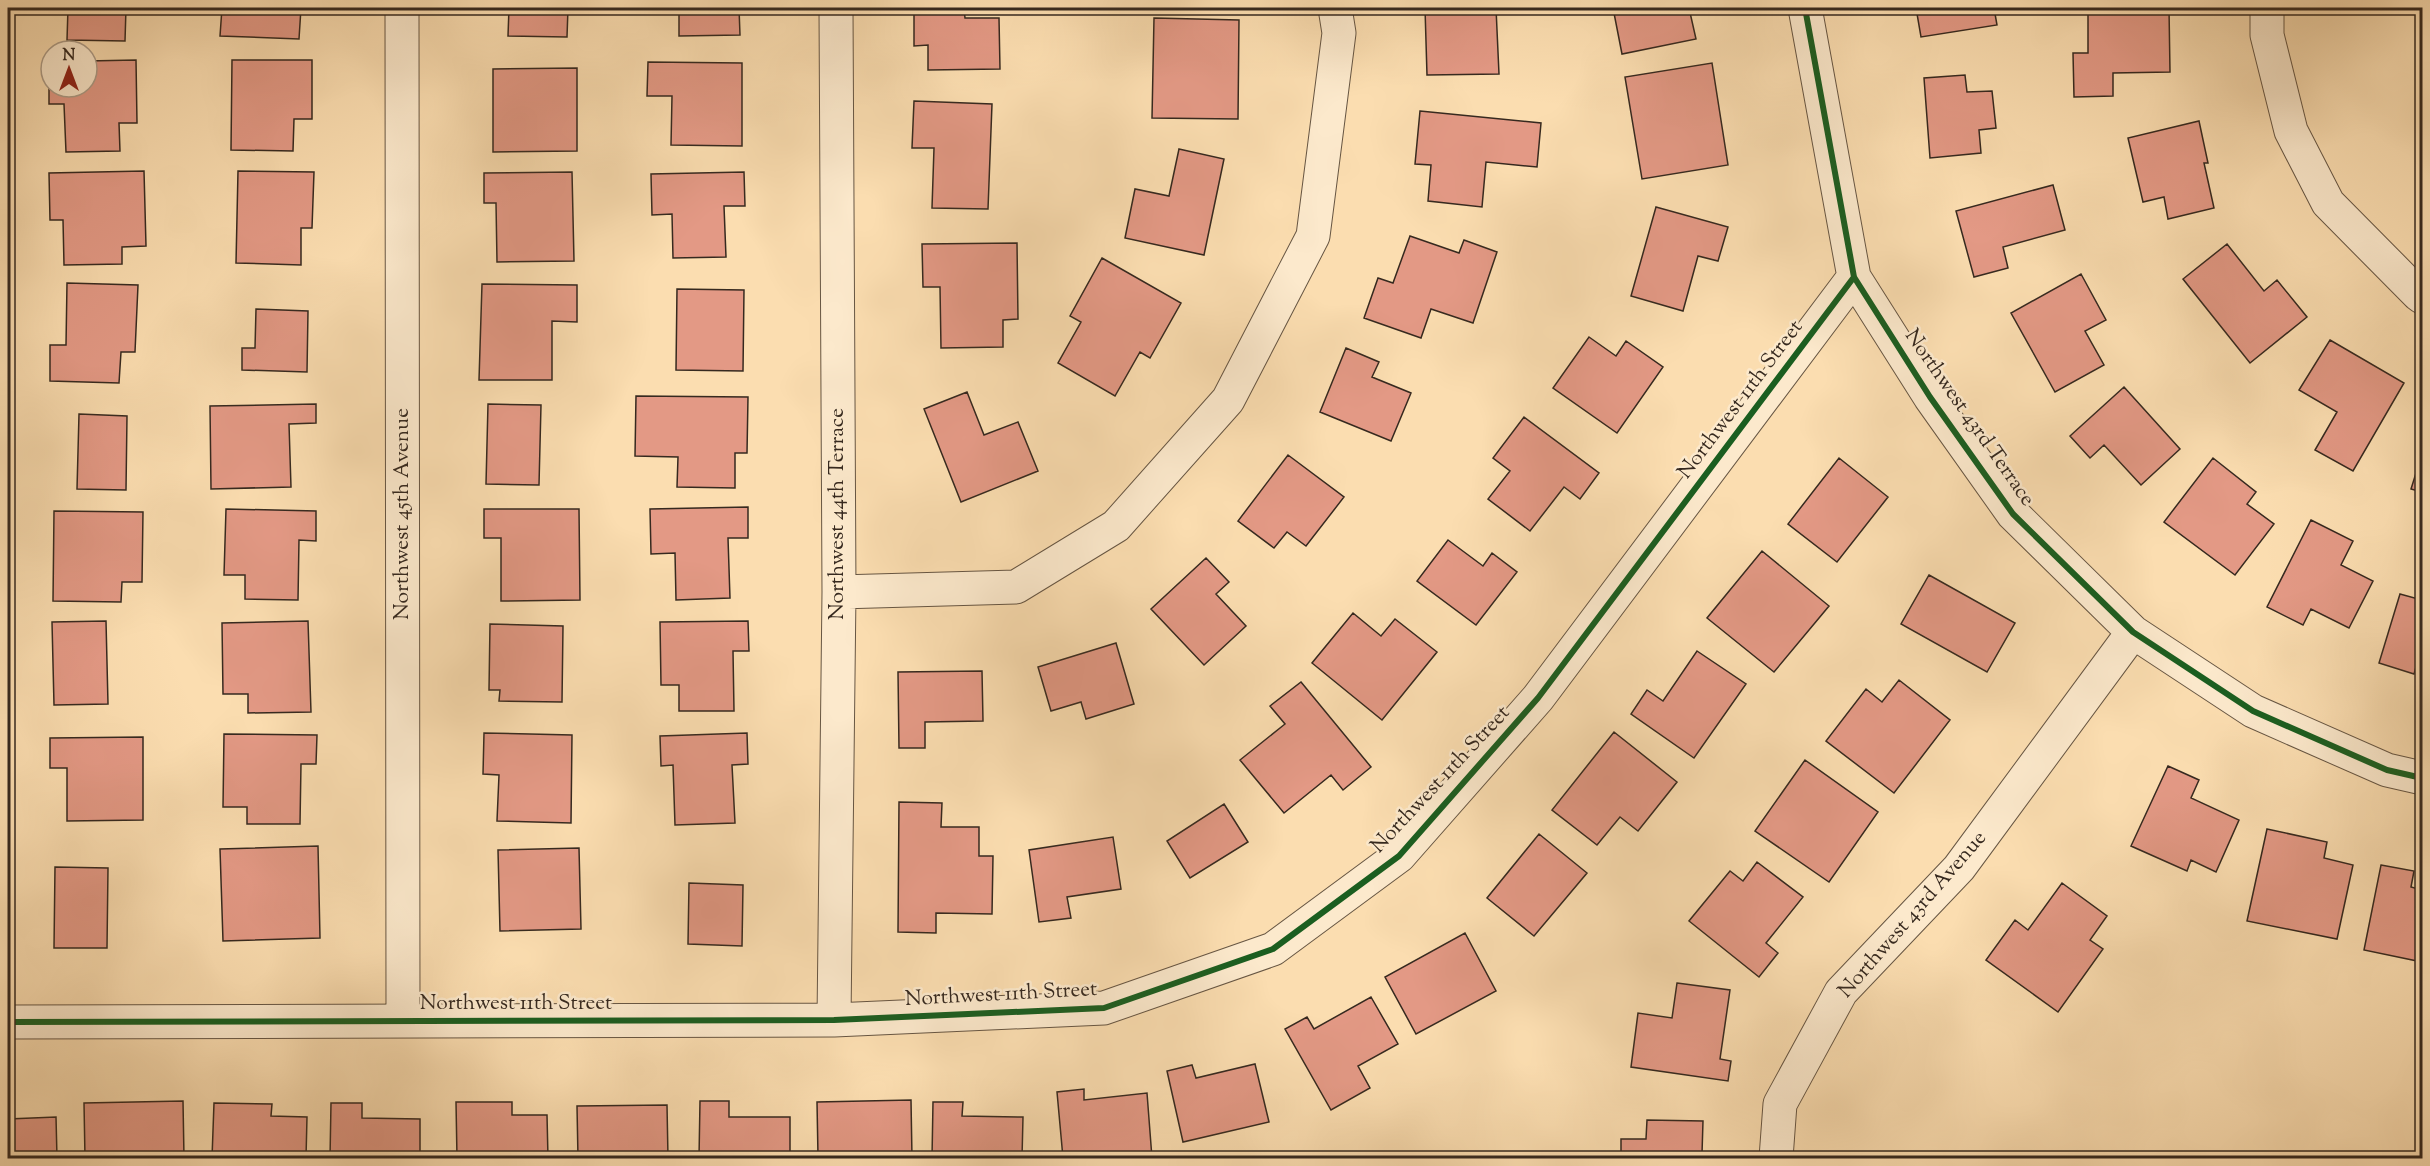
<svg xmlns="http://www.w3.org/2000/svg" width="2430" height="1166" font-family="'Sorts Mill Goudy',serif">
  <style>
    .building { fill: #e39985; stroke: #36291f; stroke-width: 1.5 }
    .lines { fill: none; stroke-linecap: round; stroke-linejoin: round }
    .minor-casing { stroke: #675643; stroke-width: 35 }
    .minor { stroke: #fce9cc; stroke-width: 33 }
    .cycleway-casing { stroke: #fce9cc; stroke-width: 10 }
    .cycleway { stroke: #1b5e20; stroke-width: 6 }
    .labels { text-anchor: middle; dominant-baseline: central; stroke-width: 5; stroke-linejoin: round; paint-order: stroke }
    .street-label { font-size: 21px; fill: #36291f; stroke: #fce9cc }
  </style>
  <rect width="100%" height="100%" fill="#fbddb0"/>
  <filter id="stains"><feTurbulence type="fractalNoise" baseFrequency=".00333" numOctaves="4"/><feColorMatrix values="0 0 0 0 .2 0 0 0 0 .09 0 0 0 0 .02 0 0 0 .5 -.17"/></filter>
  <radialGradient id="worn" r=".72"><stop offset=".6" stop-color="#630" stop-opacity="0"/><stop offset="1" stop-color="#630" stop-opacity=".3"/></radialGradient>
  <path class="building" d="M68,8H126L125,41L67,40Z
    M222,8H301L299,39L220,36Z
    M509,8H572H568L567,37L508,36Z
    M679,8H739L740,35L679,36Z
    M914,8H964L965,18H999L1000,69L928,70V45L914,46Z
    M1425,8H1496L1499,74L1427,75Z
    M1613,8H1689L1696,39L1622,54Z
    M1916,8H1994L1997,25L1921,37Z
    M2088,8H2169L2170,72L2113,73V96L2074,97L2073,53H2088Z
    M1154,18L1239,20L1238,119L1152,118Z
    M136,60L137,123H119L120,151L66,152L64,104H49V62H51V87H87V61Z
    M232,60H312V119H294L293,151L231,150Z
    M648,62L742,63V146L671,145L672,96H647Z
    M1712,63L1728,165L1642,179L1625,77Z
    M577,68V151L493,152V69Z
    M1965,75L1967,92L1992,91L1996,128L1979,130L1981,153L1930,158L1924,78Z
    M914,101L992,104L988,209L932,208L934,148H912Z
    M1420,111L1541,123L1537,167L1486,162L1482,207L1428,201L1431,165L1415,164Z
    M2199,121L2208,163H2204L2214,208L2168,219L2164,197L2143,202L2128,138Z
    M1179,149L1224,159L1204,255L1125,238L1135,189L1169,196Z
    M144,171L146,246L122,247V264L64,265L63,220H50L49,173Z
    M238,171L314,172L312,228H301V265L236,263Z
    M572,172L574,261L497,262L496,203H484V173Z
    M744,172L745,206H724L726,257L673,258L672,214L652,215L651,174Z
    M2053,185L2065,230L2003,247L2008,268L1974,277L1956,211Z
    M1656,207L1728,227L1718,261L1698,256L1683,311L1631,296Z
    M1410,236L1459,253L1464,240L1497,252L1473,323L1431,309L1421,338L1364,318L1378,278L1393,283Z
    M1017,243L1018,319L1003,320V347L941,348L940,287H923L922,244Z
    M2227,244L2264,291L2277,280L2307,317L2250,363L2183,279Z
    M1102,258L1181,303L1150,358L1140,352L1115,396L1058,363L1081,322L1070,316Z
    M2081,274L2106,320L2085,331L2104,365L2055,392L2011,313Z
    M67,283L138,285L135,352H121L119,383L50,381V345H66Z
    M482,284L577,285V322L552,321V380H479Z
    M677,289L744,290L743,371L676,370Z
    M256,309L308,311L307,372L242,370V348H255Z
    M1589,337L1616,356L1626,341L1663,367L1617,433L1553,388Z
    M2330,340L2404,383L2353,471L2315,450L2337,412L2299,390Z
    M1346,348L1379,362L1372,377L1411,393L1391,441L1320,412Z
    M2124,387L2180,449L2141,485L2104,445L2090,458L2070,436Z
    M967,392L984,435L1018,422L1038,471L961,502L924,409Z
    M636,396L748,397L747,453H735V488L677,487L678,457L635,456Z
    M316,404V423L289,424L291,487L211,489L210,406Z
    M488,404L541,405L539,485L486,484Z
    M79,414L127,416L126,490L77,489Z
    M1524,417L1599,473L1580,499L1564,487L1530,531L1488,499L1510,471L1493,458Z
    M2422,454V492L2411,489Z
    M1288,455L1344,497L1306,546L1287,532L1274,548L1238,521Z
    M1839,458L1888,497L1837,562L1788,524Z
    M2213,458L2256,492L2247,504L2274,524L2235,575L2164,522Z
    M748,507V538H728L730,598L676,600L675,553L651,554L650,509Z
    M226,509L316,511V541L299,540L298,600L245,599V575H224Z
    M484,509H579L580,600L501,601V538H484Z
    M54,511L143,512L142,582H122L121,602L53,601Z
    M2311,520L2353,541L2341,565L2373,581L2349,628L2311,609L2303,625L2267,607Z
    M1448,540L1483,566L1492,553L1517,572L1476,625L1417,581Z
    M1762,551L1829,606L1774,672L1707,618Z
    M1206,558L1229,582L1216,594L1246,626L1204,665L1151,609Z
    M1929,575L2015,623L1987,672L1901,624Z
    M2400,594L2422,600V657L2419,656L2414,674L2379,663Z
    M1353,613L1381,636L1395,619L1437,652L1382,720L1312,663Z
    M106,621L108,704L54,705L52,622Z
    M308,621L311,712L248,713V694H223L222,623Z
    M748,621L749,651H733L734,711H679V685H661L660,622Z
    M490,624L563,626L562,702L499,701L500,690H489Z
    M1116,643L1134,704L1086,719L1081,702L1051,711L1038,667Z
    M1697,651L1746,684L1694,758L1631,714L1647,690L1663,701Z
    M982,671L983,721L925,722V748H899L898,672Z
    M1899,680L1950,720L1894,793L1826,741L1866,689L1882,702Z
    M1301,682L1371,767L1343,790L1331,775L1284,813L1240,760L1285,724L1270,706Z
    M1614,732L1677,782L1638,831L1620,817L1597,845L1552,810Z
    M484,733L572,735L571,823L497,821L499,775L483,774Z
    M747,733L748,764L732,765L735,823L675,825L673,765L661,766L660,736Z
    M224,734L317,735L316,764H301L300,824H247V807H223Z
    M143,737V820L67,821V768H50V738Z
    M1805,760L1878,812L1829,882L1755,831Z
    M2168,766L2199,780L2191,798L2239,820L2216,872L2191,860L2187,871L2131,846Z
    M899,802L942,803L941,827H979V856H993L992,914L936,913V933L898,932Z
    M1224,804L1248,842L1190,878L1167,841Z
    M2267,829L2327,842L2324,858L2353,865L2337,939L2247,921Z
    M1539,834L1587,873L1534,936L1487,898Z
    M1113,837L1121,889L1067,897L1071,918L1039,922L1029,850Z
    M318,846L320,938L223,941L220,849Z
    M579,848L581,929L500,931L498,850Z
    M1757,862L1803,897L1766,943L1778,953L1759,977L1689,921L1730,871L1743,881Z
    M2381,865L2414,871L2411,887L2422,890V962L2364,950Z
    M55,867L108,868L107,948H54Z
    M689,883L743,885L742,946L688,944Z
    M2062,883L2107,916L2090,940L2103,949L2058,1012L1986,960L2015,920L2028,930Z
    M1465,933L1496,991L1416,1034L1385,977Z
    M1677,983L1730,990L1720,1059L1731,1061L1728,1081L1631,1067L1638,1013L1672,1018Z
    M1371,997L1398,1044L1358,1066L1370,1088L1331,1110L1285,1029L1307,1017L1314,1029Z
    M1255,1064L1269,1122L1183,1142L1167,1071L1192,1065L1196,1078Z
    M1084,1089V1100L1147,1093L1152,1158H1063L1057,1092Z
    M911,1100L912,1158L818,1156L817,1102Z
    M183,1101L184,1158H85L84,1103Z
    M700,1101H729V1117H790V1158H699Z
    M456,1102H512V1115H547L548,1158H457Z
    M933,1102H963L962,1116L1023,1117L1022,1158H932Z
    M214,1103L272,1104L271,1116L307,1117L306,1158H212Z
    M331,1103H362V1118L420,1119V1158H330Z
    M667,1105L668,1158H578L577,1106Z
    M56,1117L57,1158H8V1119Z
    M1647,1120L1703,1121L1702,1154H1714V1158H1621V1139H1646Z"/>
  <g class="lines">
    <defs>
      <path id="minor" d="M402,8L403,1021
        M1805,8L1854,277L1930,397L2013,514L2133,632L2253,711L2387,770L2422,778
        M2267,8V35L2291,131L2328,203L2418,294L2422,297
        M839,592L1016,587L1116,526L1228,400L1313,236L1339,33L1335,8
        M834,1020L839,592L836,8
        M8,1022L834,1020L1104,1008L1273,949L1399,856L1538,698L1854,277
        M1776,1158L1780,1104L1841,992L1959,868L2133,632"/>
    </defs>
    <use href="#minor" class="minor-casing"/>
    <use href="#minor" class="minor"/>
    <defs>
      <path id="cycleway" d="M1805,8L1854,277L1930,397L2013,514L2133,632L2253,711L2387,770L2422,778
        M8,1022L834,1020L1104,1008L1273,949L1399,856L1538,698L1854,277"/>
    </defs>
    <use href="#cycleway" class="cycleway-casing"/>
    <use href="#cycleway" class="cycleway"/>
  </g>
  <g class="labels">
    <g class="street-label">
      <text transform="translate(1741 400) rotate(-53)">Northwest 11th Street</text>
      <text transform="translate(1969 418) rotate(55)">Northwest 43rd Terrace</text>
      <text transform="translate(403 514) rotate(-90)">Northwest 45th Avenue</text>
      <text transform="translate(838 514) rotate(-90)">Northwest 44th Terrace</text>
      <text transform="translate(1441 780) rotate(-47)">Northwest 11th Street</text>
      <text transform="translate(1913 915) rotate(-49)">Northwest 43rd Avenue</text>
      <text transform="translate(1001 995) rotate(-3)">Northwest 11th Street</text>
      <text x="516" y="1004">Northwest 11th Street</text>
    </g>
  </g>
  <rect width="2430" height="1166" fill="none" stroke="#fbddb0" stroke-width="30"/>
  <rect x="9" y="9" width="2412" height="1148" fill="none" stroke="#36291f" stroke-width="3"/>
  <rect x="15" y="15" width="2400" height="1136" fill="none" stroke="#36291f" stroke-width="1.5"/>
  <g transform="translate(69 69)"><circle r="28" fill="#fce9cc" stroke="#ad9c87" stroke-width="1.5"/>
  <path d="M0-4.5L10 22L0 15L-10 22Z" fill="#8f2418"/>
  <text y="-9" font-size="16" font-weight="bold" text-anchor="middle" fill="#36291f">N</text>
  </g>
  <rect width="100%" height="100%" filter="url(#stains)"/>
  <rect width="100%" height="100%" fill="url(#worn)"/>
</svg>
